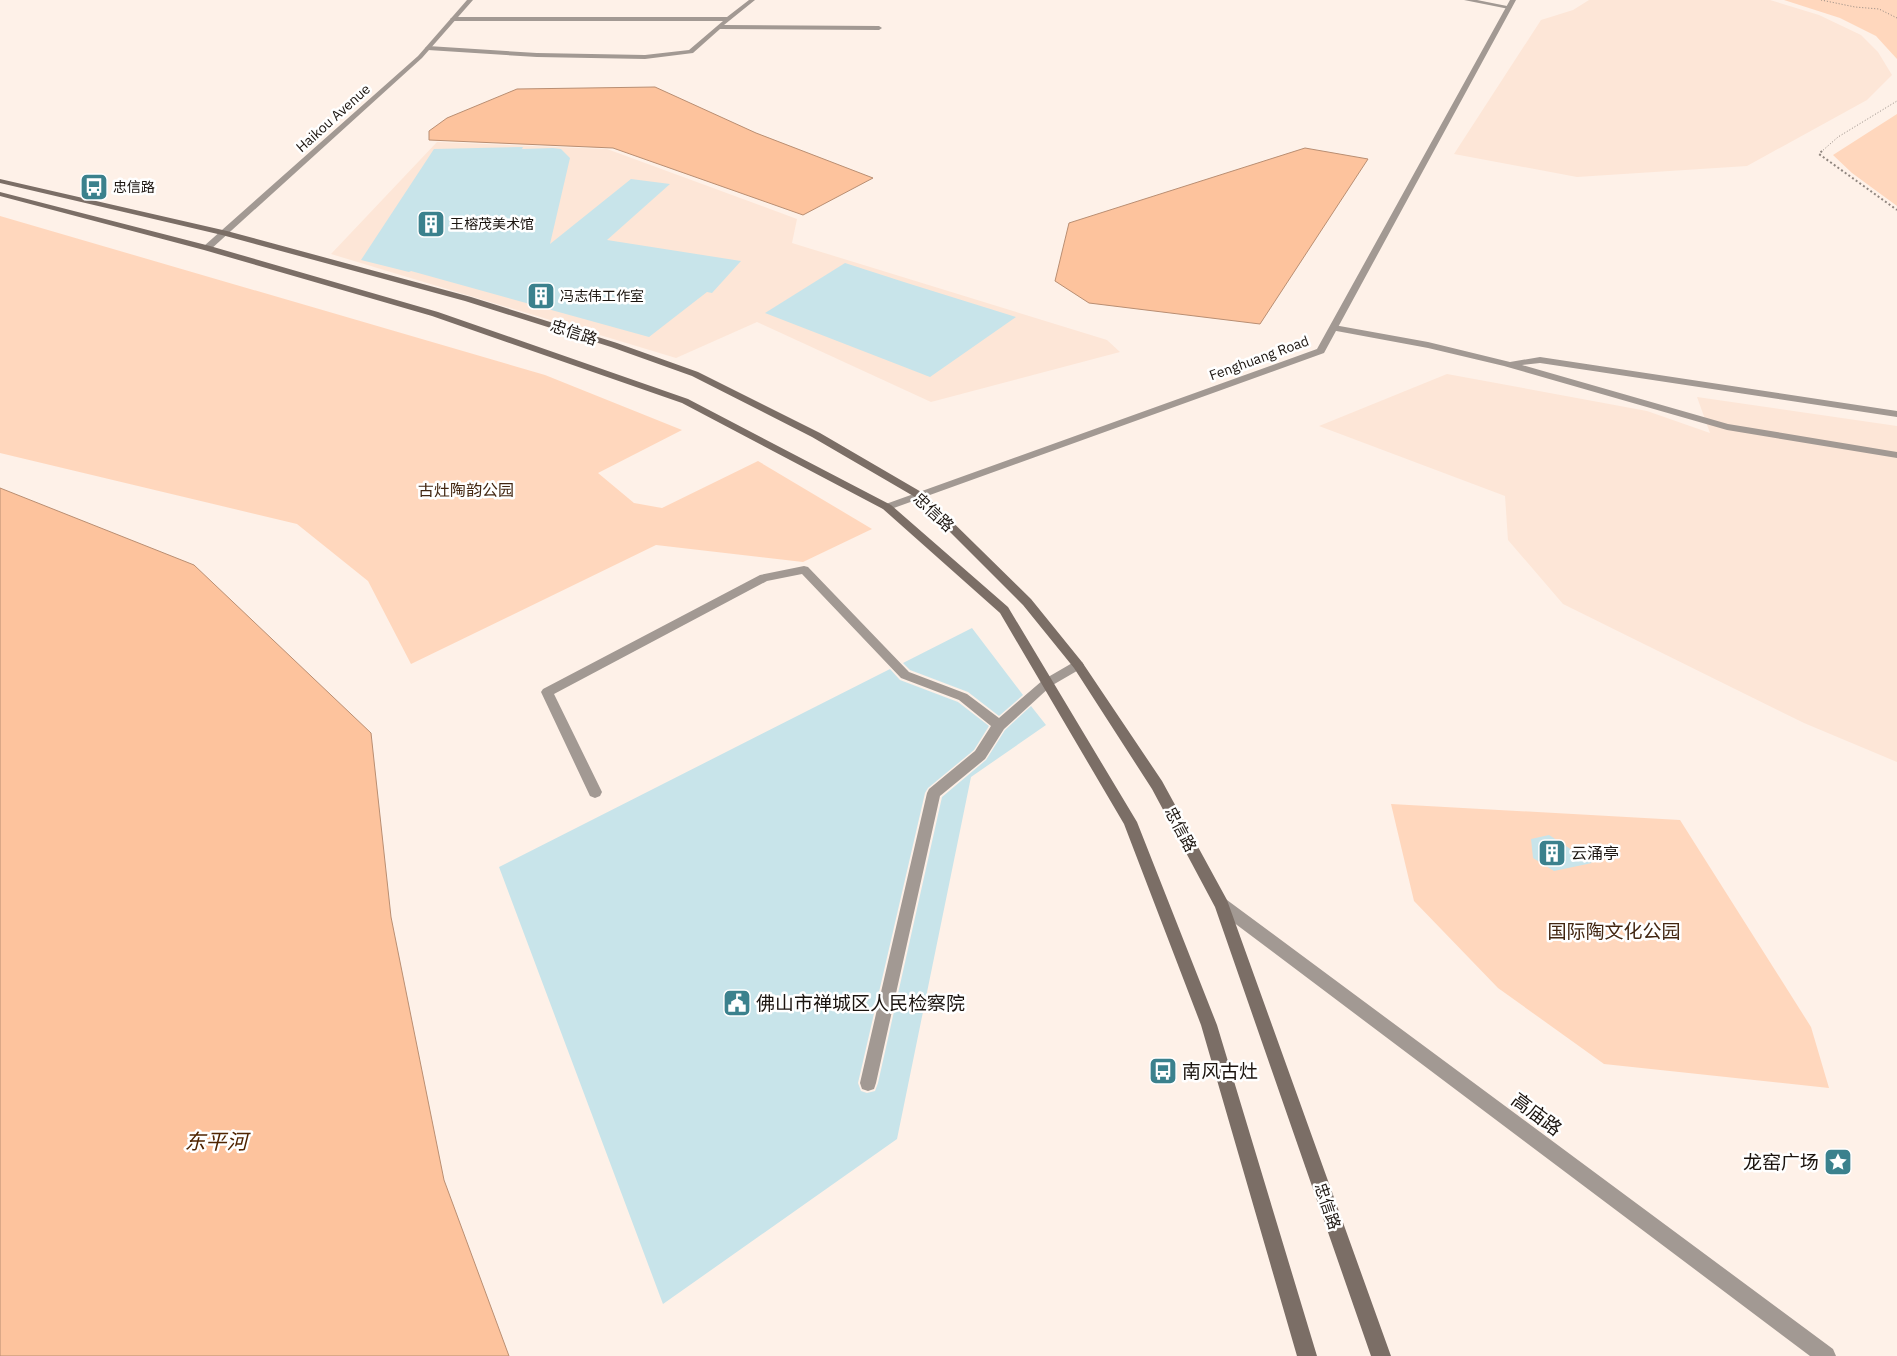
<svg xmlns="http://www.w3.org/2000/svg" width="1897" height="1356" font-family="'IBM Plex Sans','Noto Sans SC',sans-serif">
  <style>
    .built { fill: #fde6d7 }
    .green { fill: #ffd7bd }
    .water { fill: #fdc39d; stroke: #b98e72 }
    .building { fill: #c8e4ea }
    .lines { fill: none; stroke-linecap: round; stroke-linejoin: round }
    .path-far1 { stroke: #90867f; stroke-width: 1; stroke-dasharray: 1 2; stroke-linecap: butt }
    .path { stroke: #90867f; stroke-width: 2; stroke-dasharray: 2 2.5; stroke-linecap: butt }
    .service { fill: #a29993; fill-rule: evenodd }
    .minor { fill: #a29993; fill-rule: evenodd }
    .tertiary { fill: #a29993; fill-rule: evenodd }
    .secondary { fill: #7b6e66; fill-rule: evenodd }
    .labels { text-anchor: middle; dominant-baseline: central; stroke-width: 5; stroke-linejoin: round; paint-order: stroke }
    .far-street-label { font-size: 14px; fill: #1b140f; stroke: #fff }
    .far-poi-label { font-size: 14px; fill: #1b140f; stroke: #fff; text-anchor: start }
    .street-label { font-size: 16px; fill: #1b140f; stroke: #fff }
    .park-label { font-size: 16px; fill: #422611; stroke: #fff }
    .poi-label { font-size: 16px; fill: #1b140f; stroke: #fff; text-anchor: start }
    .near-park-label { font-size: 19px; fill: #422611; stroke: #fff }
    .near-poi-label { font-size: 19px; fill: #1b140f; stroke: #fff; text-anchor: start }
    .near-street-label { font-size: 19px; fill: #1b140f; stroke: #fff }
    .near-water-label { font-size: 21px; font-style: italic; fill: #502400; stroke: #fff }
  </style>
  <rect width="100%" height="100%" fill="#fef1e8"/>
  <path class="built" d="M1589,0H1770L1819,15L1861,35L1878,52L1892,75L1867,100L1747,166L1577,177L1454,154L1541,20L1573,10Z
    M437,142L607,149L797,219L792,243L1107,340L1120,352L931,402L757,322L676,358L331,254Z
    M1447,374L1647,411L1710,433L1697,397L1897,426V762L1804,723L1563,604L1508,540L1505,496L1319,426Z"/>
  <path class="green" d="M1784,0H1897V59L1876,36L1840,18Z
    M1897,114V206L1852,173L1833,155Z
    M0,216L545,375L682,430L598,473L634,503L662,508L758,461L872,529L803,562L656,545L411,664L368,581L297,524L0,453Z
    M1391,804L1680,820L1811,1027L1829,1088L1604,1064L1498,988L1414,901Z"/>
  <path class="water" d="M655,87L756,133L873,178L803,215L613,148L429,140V131L447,118L517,89Z
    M1305,148L1368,159L1260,324L1089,303L1055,281L1069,223Z
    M0,488L194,565L371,733L391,917L444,1180L509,1356H0Z"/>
  <path class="building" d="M523,147L522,149L553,148L561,149L570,158L550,244L631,179L670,184L607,240L741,261L712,293L707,292L649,337L411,271L409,272L361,260L434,149Z
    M845,263L907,283L1016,317L930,377L765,313Z
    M972,628L1023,695L999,716L968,692L910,670L903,663Z
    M890,669L900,680L958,702L989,726L974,750L928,788L925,793L858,1083L861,1091L867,1093L875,1091L878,1083L942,797L986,760L1005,730L1031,706L1046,725L971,777L897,1139L663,1304L499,867Z
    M1549,835L1592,863L1554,871L1533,858L1531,839Z"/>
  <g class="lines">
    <path class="path-far1" d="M1821,0L1855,7L1879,9L1897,18
      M1821,152L1838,137L1897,101"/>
    <path class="path" d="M1822,151L1819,154L1897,210"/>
    <path class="service" d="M749,0H755L724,25L879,26L882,28L879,30L720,29L693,53L645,59L537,57L428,50L425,48L428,46L537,53L645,55L689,50L723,21H453L450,19L453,17H727Z
      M1464,0H1477L1512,7L1509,9Z
      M1334,325L1428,342L1510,362L1540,357L1897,411V417L1540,363L1522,365L1728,424L1897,452V458L1727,430L1504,366L1428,348L1331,330L1330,328Z
      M804,566L808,567L909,672L967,694L999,718L1043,680L1074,662H1082L1084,665L1082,668L1051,686L1004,729L985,759L940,796L876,1083L874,1089L868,1091L862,1089L860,1083L927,793L929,789L975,751L991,726L959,700L901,678L802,574L767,581L554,694L602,792L600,796L595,798L590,796L541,692L543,689L760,575Z"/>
    <path class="minor" d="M467,0H473L422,58L210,250H204V246L418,56Z"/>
    <path class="tertiary" d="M1510,0H1516L1324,353L891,509H883L882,507L883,505L1317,349Z
      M1222,898L1227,900L1833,1349L1836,1356H1810L1217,910L1215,905L1217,900Z"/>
    <path class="secondary" d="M0,179L227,231L471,297L617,343L698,372L820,433L923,493L1031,599L1082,662L1162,781L1227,900L1391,1356H1371L1215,907L1152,789L1074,668L1023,605L915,497L812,437L692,376L611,347L465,301L222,235L0,183Z
      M0,192L210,246L438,312L688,399L891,505L1008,607L1137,822L1217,1025L1317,1356H1297L1201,1025L1124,824L1000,613L883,509L682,403L432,316L204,250L0,196Z"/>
  </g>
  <defs>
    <symbol id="bus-square" viewBox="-11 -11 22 22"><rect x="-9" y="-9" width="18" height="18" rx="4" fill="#3b818d" stroke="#fff"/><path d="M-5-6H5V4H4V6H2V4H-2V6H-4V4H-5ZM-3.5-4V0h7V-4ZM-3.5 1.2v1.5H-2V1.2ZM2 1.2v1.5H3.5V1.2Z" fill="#fff"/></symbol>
    <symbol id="building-square" viewBox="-11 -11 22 22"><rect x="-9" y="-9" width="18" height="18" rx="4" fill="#3b818d" stroke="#fff"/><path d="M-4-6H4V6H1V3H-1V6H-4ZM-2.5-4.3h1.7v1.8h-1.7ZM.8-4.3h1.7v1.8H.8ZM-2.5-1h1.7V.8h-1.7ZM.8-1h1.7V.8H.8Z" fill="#fff"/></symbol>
    <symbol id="civic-square" viewBox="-11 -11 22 22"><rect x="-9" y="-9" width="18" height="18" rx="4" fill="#3b818d" stroke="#fff"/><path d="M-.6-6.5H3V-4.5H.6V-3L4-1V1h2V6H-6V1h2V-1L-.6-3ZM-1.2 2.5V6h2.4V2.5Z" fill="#fff"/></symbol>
    <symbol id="sight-square" viewBox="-11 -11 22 22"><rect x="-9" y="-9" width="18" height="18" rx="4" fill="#3b818d" stroke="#fff"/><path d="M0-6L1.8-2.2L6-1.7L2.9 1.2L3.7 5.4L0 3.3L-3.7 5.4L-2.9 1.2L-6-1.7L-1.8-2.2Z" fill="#fff"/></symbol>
  </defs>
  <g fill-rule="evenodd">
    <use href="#bus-square" x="78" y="171" width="32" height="32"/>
    <use href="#building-square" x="415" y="208" width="32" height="32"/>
    <use href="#building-square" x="525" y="280" width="32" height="32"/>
    <use href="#building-square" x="1536" y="837" width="32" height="32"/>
    <use href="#civic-square" x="721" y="987" width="32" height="32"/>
    <use href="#bus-square" x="1147" y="1055" width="32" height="32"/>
    <use href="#sight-square" x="1822" y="1146" width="32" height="32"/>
  </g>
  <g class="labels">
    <g class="far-street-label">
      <text transform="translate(333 118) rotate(-42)">Haikou Avenue</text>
      <text transform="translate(1259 358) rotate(-20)">Fenghuang Road</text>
    </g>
    <g class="far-poi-label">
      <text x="113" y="187">忠信路</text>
      <text x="450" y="224">王榕茂美术馆</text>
      <text x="560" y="296">冯志伟工作室</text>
    </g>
    <g class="street-label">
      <text transform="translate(574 332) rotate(18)">忠信路</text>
      <text transform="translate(934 512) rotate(43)">忠信路</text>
      <text transform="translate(1181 829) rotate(62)">忠信路</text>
      <text transform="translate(1328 1206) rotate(71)">忠信路</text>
    </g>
    <g class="park-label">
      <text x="466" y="490">古灶陶韵公园</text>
    </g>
    <g class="poi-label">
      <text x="1571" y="853">云涌亭</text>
    </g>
    <g class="near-park-label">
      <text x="1614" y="931">国际陶文化公园</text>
    </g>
    <g class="near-poi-label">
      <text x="756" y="1003">佛山市禅城区人民检察院</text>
      <text x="1182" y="1071">南风古灶</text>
      <text x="1819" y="1162" text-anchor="end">龙窑广场</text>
    </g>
    <g class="near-street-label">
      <text transform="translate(1537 1114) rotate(37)">高庙路</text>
    </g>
    <g class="near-water-label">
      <text x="216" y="1141">东平河</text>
    </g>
  </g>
</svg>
